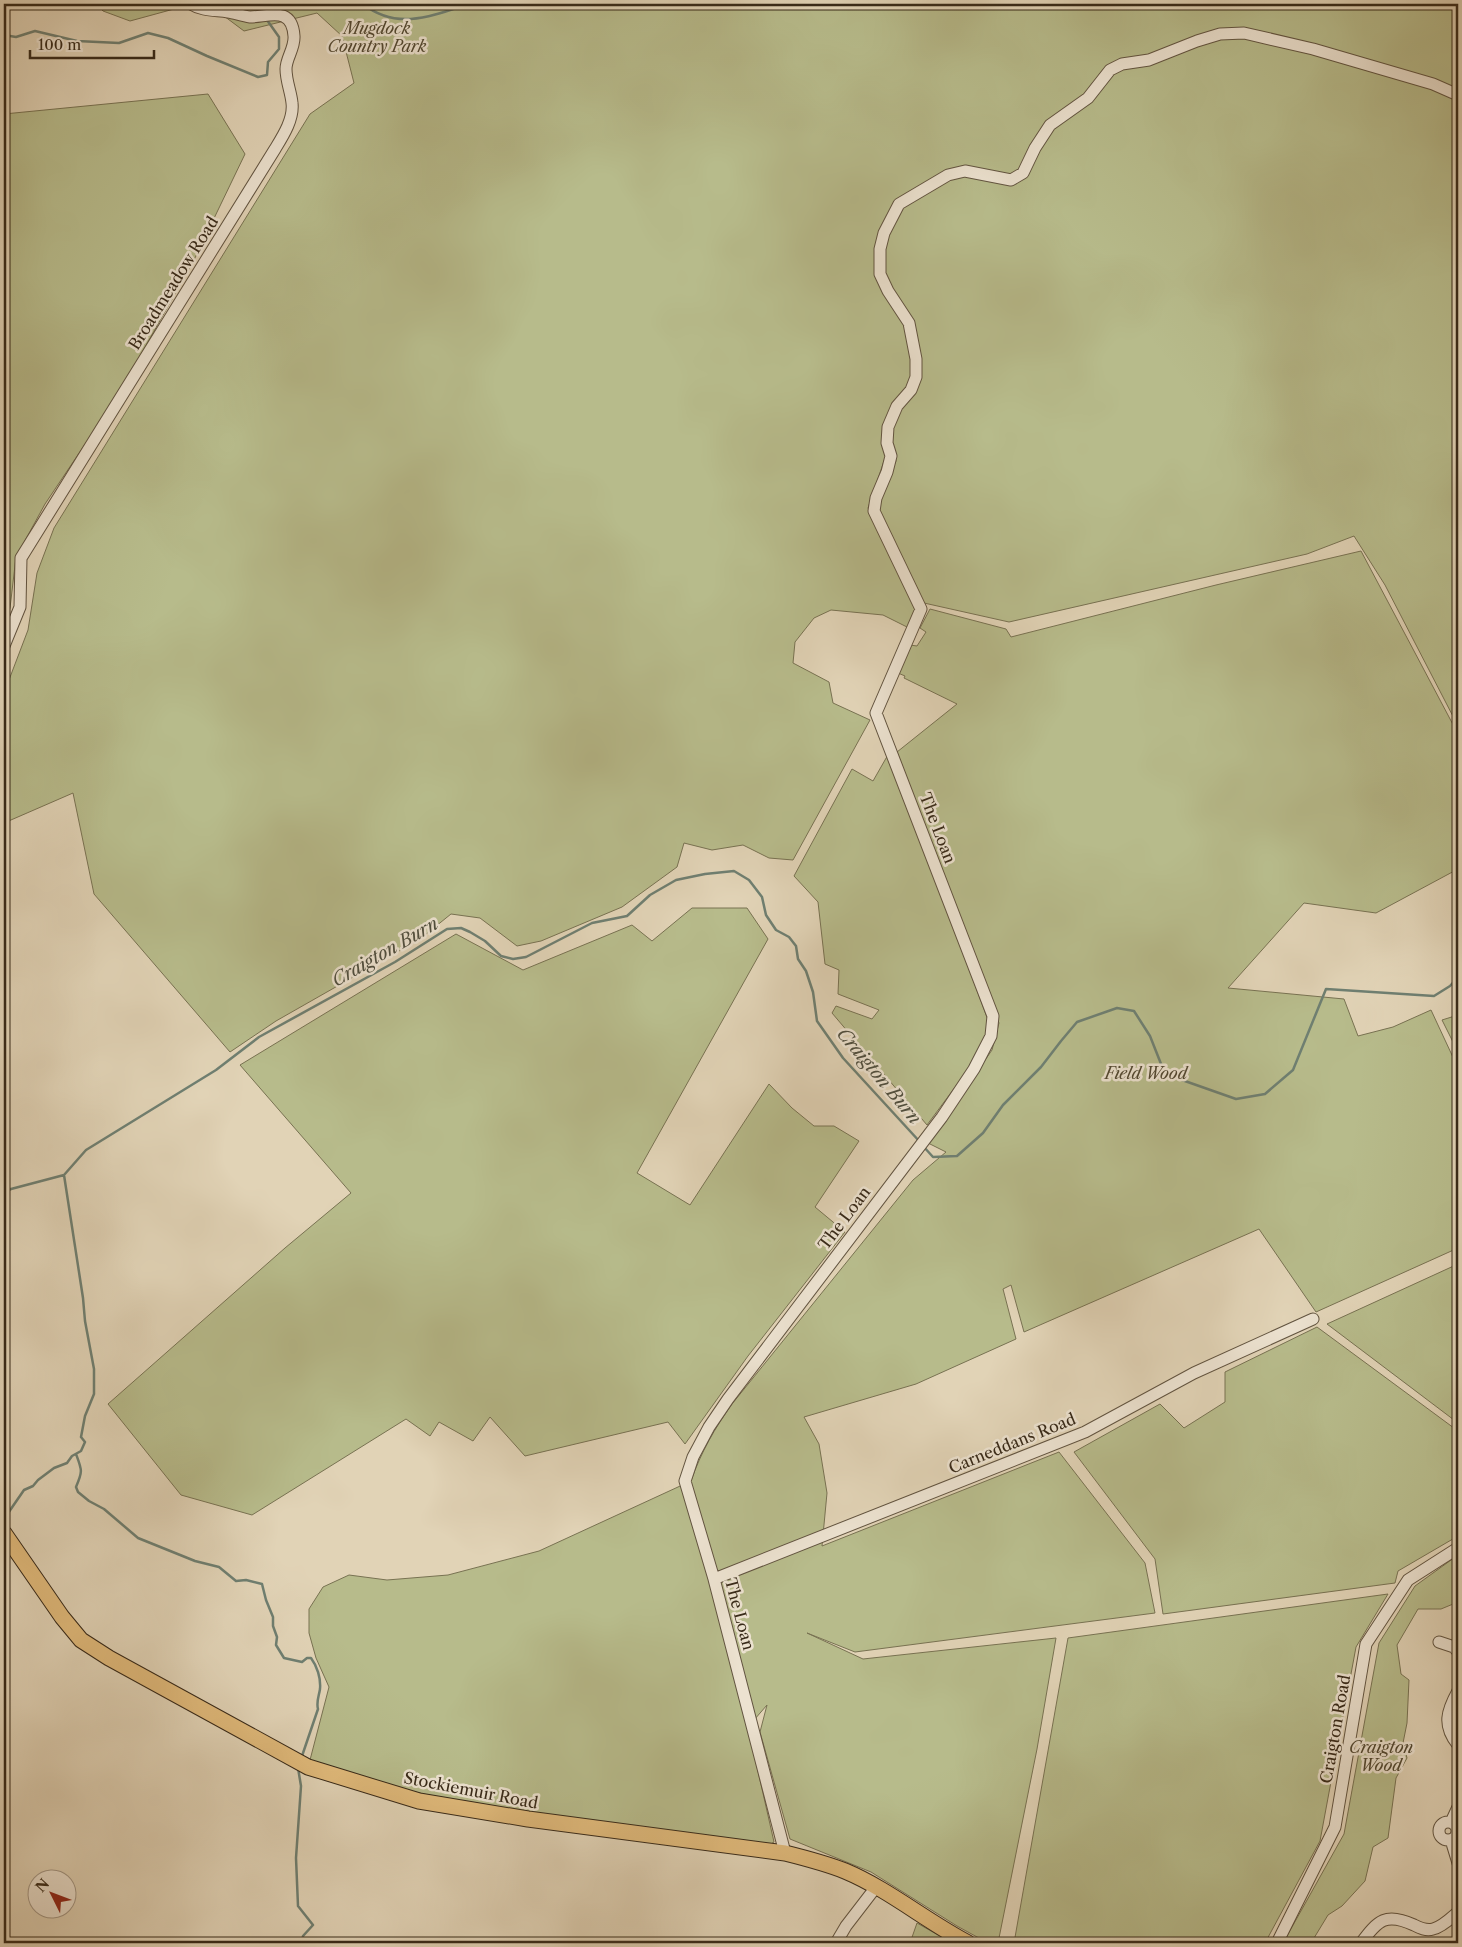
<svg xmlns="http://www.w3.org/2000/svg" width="1462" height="1947" font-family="'Libre Caslon Text',serif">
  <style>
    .green { fill: #b7bb8b; stroke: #787252 }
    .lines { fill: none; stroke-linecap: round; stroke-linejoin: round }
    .stream { stroke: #6f7f71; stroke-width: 2.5 }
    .minor-casing { stroke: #625440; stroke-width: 13 }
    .major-casing { stroke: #382a19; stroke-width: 17 }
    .minor { stroke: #ece2d0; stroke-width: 11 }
    .major { stroke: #e0ba7b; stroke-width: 15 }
    .labels { text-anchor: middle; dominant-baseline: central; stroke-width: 5; stroke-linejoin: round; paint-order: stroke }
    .park-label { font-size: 16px; font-style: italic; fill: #514730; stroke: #ece2d0 }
    .street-label { font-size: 16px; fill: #382a19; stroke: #ece2d0 }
    .water-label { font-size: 18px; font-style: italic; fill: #4f4e3e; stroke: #ece2d0 }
  </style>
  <rect width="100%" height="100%" fill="#e1d3b6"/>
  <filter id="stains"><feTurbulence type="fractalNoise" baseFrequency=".004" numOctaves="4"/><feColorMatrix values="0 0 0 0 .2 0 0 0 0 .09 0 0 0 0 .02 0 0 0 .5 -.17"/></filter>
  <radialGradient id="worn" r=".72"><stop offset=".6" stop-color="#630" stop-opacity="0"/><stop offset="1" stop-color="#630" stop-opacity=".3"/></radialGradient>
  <path class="green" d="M96,4H173L174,9L130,21L103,11Z
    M208,4H1458V726L1385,585L1354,536L1307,554L1009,622L924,603L888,537L877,503L896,461L892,448L886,455L868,508L917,610L909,628L883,615L831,610L814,618L795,642L793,663L829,682L833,703L870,720L793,860L769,858L743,845L712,850L684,843L677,867L622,907L541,941L517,946L480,918L451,914L420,939L276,1021L230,1052L94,894L73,793L4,823V693L28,630L37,573L54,528L310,114L354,83L342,36L317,13L244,31Z
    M208,94L245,154L193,262L118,395L45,504L16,557L10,608L4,628V114Z
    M1361,551L1458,734V869L1376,913L1304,903L1228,988L1344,999L1358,1036L1393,1027L1431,1010L1458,1068V1248L1316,1312L1259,1229L1024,1332L1011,1285L1003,1289L1016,1339L916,1384L804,1417L819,1444L827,1493L822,1546L1059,1452L1145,1563L1155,1613L855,1652L807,1633L863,1659L1056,1638L1037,1749L998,1943H988L957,1926L871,1872L790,1839L760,1732L767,1705L748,1727L774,1842L769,1845L564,1819L454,1801L385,1785L310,1760L329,1687L316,1658L309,1633V1609L323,1587L349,1575L387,1580L448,1575L539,1551L691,1481C701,1452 715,1428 732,1404L913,1180L946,1152L928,1143L992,1050L999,1023L897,752L957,704L904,678L905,676L898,673L910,645L917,646L926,632L920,628L930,609L1006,629L1011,637L1216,585Z
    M889,753L988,1020L985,1038L973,1063L927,1125L832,1013L836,1006L872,1019L879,1010L838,994L839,970L825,964L818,902L794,876L852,769L873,781Z
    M692,908H747L768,939L637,1173L690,1205L769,1084L792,1108L814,1126H834L859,1141L815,1207L845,1232L748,1356L685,1444L668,1422L525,1456L490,1417L473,1441L439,1422L430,1436L406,1419L252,1515L181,1495L108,1404L285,1248L351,1193L240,1065L456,934L523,970L632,925L652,941Z
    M1458,1015V1052L1442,1020Z
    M1458,1264V1423L1327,1324Z
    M1317,1327L1458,1431V1536L1398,1571L1395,1583L1163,1614L1155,1559L1074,1452L1160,1404L1184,1428L1225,1402V1372Z
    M1458,1555V1602L1441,1609H1418L1397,1645L1401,1674L1409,1680L1407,1723L1403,1743L1407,1758L1396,1778L1388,1838L1373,1847L1365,1881L1342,1906L1328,1915L1311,1943H1283L1344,1834L1379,1643L1415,1586Z
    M1388,1594L1356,1647L1320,1841L1265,1943H1014L1068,1638Z
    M917,1923L952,1943H910Z"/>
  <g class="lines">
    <path class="stream" d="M259,4L264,13
      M363,4C397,31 432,16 468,4
      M4,35L16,37L35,31L77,41L119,43L148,33L168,38L207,56L258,77L267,75L268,62L279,49V37L267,20
      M923,1146L933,1157L957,1156L983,1133L1003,1105L1041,1067L1061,1041L1077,1022L1117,1008L1134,1011L1150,1036L1165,1074L1236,1099L1265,1094L1293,1070L1326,989L1434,996L1450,986L1458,977
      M4,1192L11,1189L64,1175L86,1150L216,1070L259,1037L395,962L447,929L461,928L470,932L485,941L501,956L513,959L526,957L592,923L627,916L650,895L676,880L705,874L734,871L749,880L762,897L766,915L776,930L789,937L796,946L798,959L806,971L813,992L817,1021L843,1058L920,1142
      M76,1454C82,1470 83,1471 76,1487L78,1492L89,1501L104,1509L138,1538L195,1561L219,1567L236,1581L246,1580L262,1584L266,1600L273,1617V1626L277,1637L276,1645L284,1658L302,1662L307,1658H311C317,1666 321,1678 320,1689C319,1696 316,1702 318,1709L302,1756
      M4,1519L24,1490L33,1486L38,1480L54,1468L67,1463L72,1456L81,1451L85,1442L81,1437L85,1416L94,1394V1369L85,1321L83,1298L64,1175
      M298,1768L301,1786L296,1858L298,1906L313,1925L303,1936L302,1943"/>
    <defs>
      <path id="minor" d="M4,646L20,607L21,558L275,149C283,136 294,119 292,103C291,92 286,81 286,69C286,58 295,48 294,36C292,5 268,17 250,17C242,16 235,13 228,12C215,10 202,11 191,4
        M714,1579L1085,1432L1194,1373L1313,1319
        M1439,1642L1454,1647L1458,1652
        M1458,1691C1447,1711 1442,1725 1458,1745
        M1439 1831a9 9 0 1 1 18 0a9 9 0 1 1-18 0Z
        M1451,1822L1458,1807
        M1451,1840L1458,1863
        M785,1853L714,1579L685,1481L693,1457L709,1427L728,1399L942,1117L974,1069L991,1036L993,1016L876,713L921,609L874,511L876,498L887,472L891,456L887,443L888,427L897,406L911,390L916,377V359L909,323L888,291L880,274V249L884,233L899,204L948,175L965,171L1011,180L1023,173L1035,148L1050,125L1088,98L1110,70L1122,64L1149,60L1197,41L1220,34L1244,33L1313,49L1433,84L1458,95
        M836,1943L846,1926L876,1887
        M1277,1943L1335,1827L1366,1644L1408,1580L1458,1548
        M1361,1943C1378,1920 1386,1912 1414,1925C1420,1928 1426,1931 1433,1929C1442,1927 1451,1918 1458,1912"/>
      <path id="major" d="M4,1533L62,1617L81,1640L109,1658L308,1767L419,1801L528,1819L785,1853C805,1858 825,1863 845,1871C888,1889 926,1921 968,1943"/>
    </defs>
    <use href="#minor" class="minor-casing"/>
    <use href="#major" class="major-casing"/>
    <use href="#minor" class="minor"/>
    <use href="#major" class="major"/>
  </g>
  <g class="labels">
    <g class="park-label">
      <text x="377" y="28">Mugdock<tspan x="377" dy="18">Country Park</tspan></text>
      <text x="1146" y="1073">Field Wood</text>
      <text x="1381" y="1747">Craigton<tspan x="1381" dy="18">Wood</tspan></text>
    </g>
    <g class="street-label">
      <text transform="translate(173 283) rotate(-58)">Broadmeadow Road</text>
      <text transform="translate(938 828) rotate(69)">The Loan</text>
      <text transform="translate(844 1218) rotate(-53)">The Loan</text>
      <text transform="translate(1012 1443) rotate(-22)">Carneddans Road</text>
      <text transform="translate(740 1614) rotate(75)">The Loan</text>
      <text transform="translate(1335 1729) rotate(-80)">Craigton Road</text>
      <text transform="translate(471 1790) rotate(11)">Stockiemuir Road</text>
    </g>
    <g class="water-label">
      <text transform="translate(385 952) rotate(-30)">Craigton Burn</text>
      <text transform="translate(879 1076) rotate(50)">Craigton Burn</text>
    </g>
  </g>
  <rect width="1462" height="1947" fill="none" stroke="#e1d3b6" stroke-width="20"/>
  <rect x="5" y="5" width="1452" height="1937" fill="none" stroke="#382a19" stroke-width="2.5"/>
  <rect x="10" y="10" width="1442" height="1927" fill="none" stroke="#382a19"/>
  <g transform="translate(52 1894) rotate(312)"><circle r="24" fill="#ece2d0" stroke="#a49887"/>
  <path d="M0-4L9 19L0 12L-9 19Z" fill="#8f2418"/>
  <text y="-8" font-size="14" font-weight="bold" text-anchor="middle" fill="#382a19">N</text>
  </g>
  <path d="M30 50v8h124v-8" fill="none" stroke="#382a19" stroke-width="2.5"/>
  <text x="38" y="50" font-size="15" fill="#382a19" stroke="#ece2d0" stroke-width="4" paint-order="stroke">100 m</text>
  <rect width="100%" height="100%" filter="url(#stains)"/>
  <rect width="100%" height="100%" fill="url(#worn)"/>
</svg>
